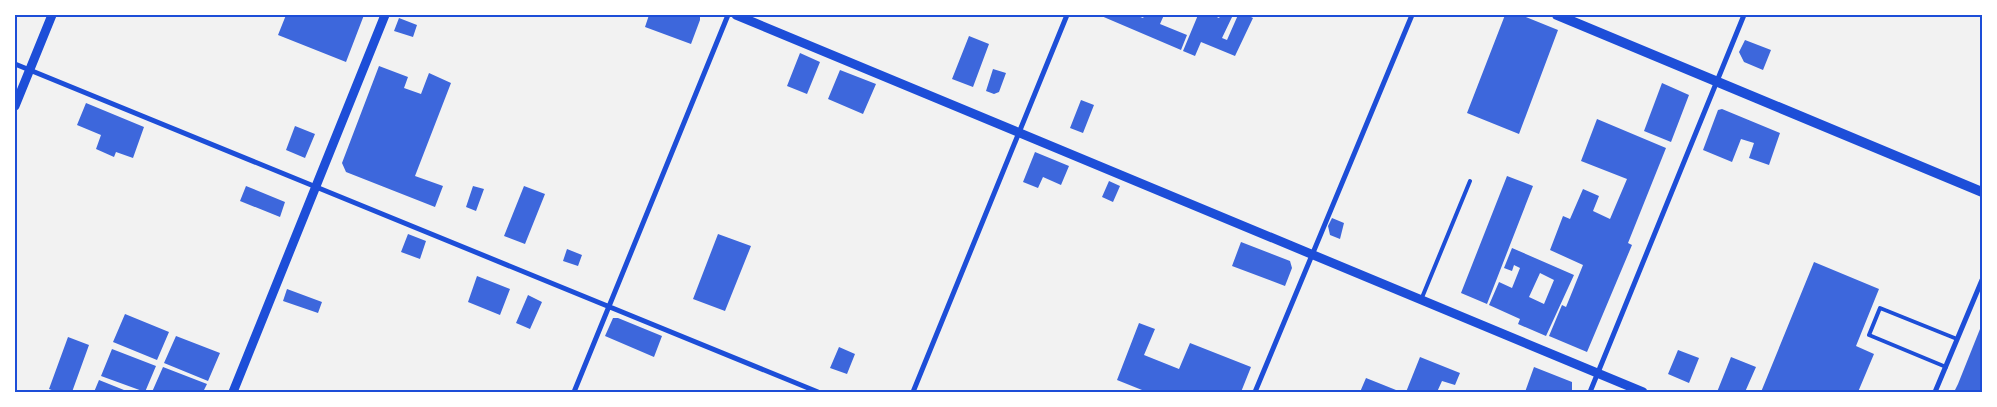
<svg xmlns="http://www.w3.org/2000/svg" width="1997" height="407" font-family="Helvetica,sans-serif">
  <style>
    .building { fill: #3d67dc; fill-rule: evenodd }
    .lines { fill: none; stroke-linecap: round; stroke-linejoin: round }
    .service { stroke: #1d4ed8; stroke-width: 4 }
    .minor { stroke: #1d4ed8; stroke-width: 5 }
    .tertiary { stroke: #1d4ed8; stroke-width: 9 }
    .secondary { stroke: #1d4ed8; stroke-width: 10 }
    .neatline { fill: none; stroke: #1d4ed8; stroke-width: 2 }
  </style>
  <rect width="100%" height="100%" fill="#f2f2f2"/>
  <path class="building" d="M286,15H364L346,62L278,35Z
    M649,15H700V20L691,44L645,27Z
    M1099,15H1135L1143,18L1145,15H1164L1160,24L1187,35L1181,50Z
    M1198,15H1212L1219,18L1221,15H1233L1222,38L1227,40L1238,15H1247L1253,18L1235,56L1201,42L1195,56L1183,51Z
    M1505,15H1521L1558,30L1519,134L1467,113Z
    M399,18L417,25L413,37L394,31Z
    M969,36L989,44L973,87L952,79Z
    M1745,40L1771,50L1763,70L1744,62L1739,52Z
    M800,53L820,62L807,94L787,86Z
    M379,66L408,77L404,88L421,94L429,73L451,83L415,176L443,186L435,207L346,172L342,163Z
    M993,69L1006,73L999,92L994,94L986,91Z
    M840,70L876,84L863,114L828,99Z
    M1662,83L1689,95L1671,142L1644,131Z
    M1081,100L1094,105L1083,133L1070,128Z
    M86,103L144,127L133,158L116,152L114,157L96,149L101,135L77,125Z
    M1722,109L1780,133L1769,165L1749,158L1754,143L1741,139L1732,162L1703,150L1718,110Z
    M1597,119L1666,148L1628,243L1632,245L1587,352L1549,336L1562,305L1566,307L1583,265L1550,250L1563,216L1570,219L1583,189L1599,196L1593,211L1610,219L1627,179L1581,161Z
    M295,126L315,134L305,158L286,150Z
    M1035,152L1069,166L1061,185L1043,177L1038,188L1023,182Z
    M1507,176L1533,186L1487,304L1461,293Z
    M1109,181L1120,186L1113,202L1102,197Z
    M246,186L285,202L280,217L240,201Z
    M473,186L484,189L476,211L466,207Z
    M524,186L545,194L525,244L504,236Z
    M1332,218L1344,223L1340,239L1330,235L1328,226Z
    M408,234L426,241L420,259L401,252Z
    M718,234L751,246L725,311L693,299Z
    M1241,242L1290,261L1292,268L1285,286L1232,266Z
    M1512,248L1574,275L1546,336L1518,324L1520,319L1489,305L1499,282L1512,288L1520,268L1514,265L1512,271L1504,268ZM1540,273L1554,280L1544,304L1529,297Z
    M567,249L582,255L578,266L563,261Z
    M1814,262L1879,289L1856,346L1874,354L1858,392H1761Z
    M477,276L510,289L500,315L468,302Z
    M287,289L322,302L318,313L283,301Z
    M528,295L542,302L530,329L516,323Z
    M125,314L169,332L157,360L113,342Z
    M613,318H618L662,336L654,357L605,336Z
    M1139,323L1155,329L1144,355L1179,369L1190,343L1251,367L1241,392H1147L1117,380Z
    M1980,329L1982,392H1954L1958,384Z
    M176,336L220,353L208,381L164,363Z
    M68,337L89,345L72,392H57L49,389Z
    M839,347L855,354L847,374L830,368Z
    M112,349L156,366L145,392L101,376Z
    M1678,350L1699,358L1689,383L1668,374Z
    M1420,357L1460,373L1455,385L1442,381L1437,392H1406Z
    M1731,357L1756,367L1745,392H1717Z
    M163,367L207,384L203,392H152Z
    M1534,367L1572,382V392H1525Z
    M1366,378L1401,392H1360Z
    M99,380L129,392H94Z"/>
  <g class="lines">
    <path class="service" d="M1421,300L1470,181
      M1946,367L1869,335L1880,308L1957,339"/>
    <path class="minor" d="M15,64L818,392
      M574,392L728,15
      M913,392L1067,15
      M1255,392L1412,15
      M1590,392L1744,15
      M1935,392L1982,280"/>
    <path class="tertiary" d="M736,15L1643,392
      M15,106L52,15
      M233,392L385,15"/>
    <path class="secondary" d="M1557,15L1982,192"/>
  </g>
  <rect width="1997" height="407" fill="none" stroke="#ffffff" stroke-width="32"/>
  <rect x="16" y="16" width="1965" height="375" class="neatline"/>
</svg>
